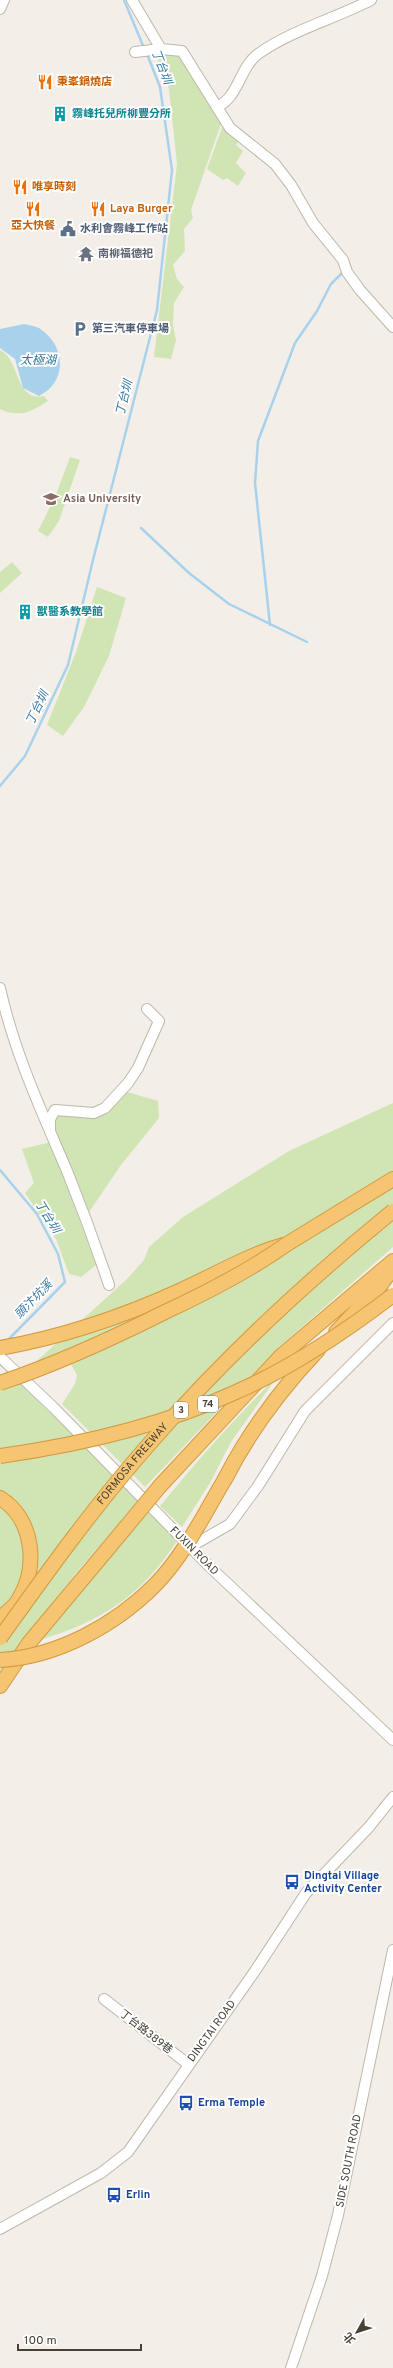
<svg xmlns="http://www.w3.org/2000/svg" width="393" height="2368" font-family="Overpass,'Noto Sans TC',sans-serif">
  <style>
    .green { fill: #d0e5b3 }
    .water { fill: #a8d2ec }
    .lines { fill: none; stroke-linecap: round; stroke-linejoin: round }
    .stream { stroke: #a8d2ec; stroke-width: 2.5 }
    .minor-casing { stroke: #beb7ab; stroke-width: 12 }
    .highway-casing { stroke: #d49941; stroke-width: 16 }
    .minor { stroke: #fff; stroke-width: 10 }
    .highway { stroke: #f5c571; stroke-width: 14 }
    .highway-bridge-casing { stroke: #d49941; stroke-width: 16; stroke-linecap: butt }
    .highway-bridge { stroke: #f5c571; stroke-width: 14 }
    .labels { text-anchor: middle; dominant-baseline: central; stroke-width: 4; stroke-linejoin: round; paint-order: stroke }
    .shield { fill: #fff; stroke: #7e7973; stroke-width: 1 }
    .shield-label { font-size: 10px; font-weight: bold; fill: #464037 }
    .food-label { font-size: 11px; font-weight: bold; fill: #c56008; stroke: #fff; text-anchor: start }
    .culture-label { font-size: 11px; font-weight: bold; fill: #0d838f; stroke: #fff; text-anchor: start }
    .service-label { font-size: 11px; font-weight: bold; fill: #4e5e75; stroke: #fff; text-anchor: start }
    .worship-label { font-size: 11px; font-weight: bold; fill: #5b616d; stroke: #fff; text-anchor: start }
    .education-label { font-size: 11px; font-weight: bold; fill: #785e54; stroke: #fff; text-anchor: start }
    .street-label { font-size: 11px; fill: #464037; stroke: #fff }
    .transit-label { font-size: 11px; font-weight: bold; fill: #164399; stroke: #fff; text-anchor: start }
    .water-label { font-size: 12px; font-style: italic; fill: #3478a3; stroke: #fff }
  </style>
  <rect width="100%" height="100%" fill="#f3efe8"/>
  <path class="green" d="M163,54L181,56L223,118L191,210L193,218L184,229L185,251L173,265L177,279L184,287L174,303L173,325L176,340L171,359L154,357L177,164L169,89L157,57Z
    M225,119L240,139L236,145L243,151L236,163L246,173L238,186L227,178L223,180L207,169Z
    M0,350C21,360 14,402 44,396L48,401C32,412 18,418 0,409V396L3,395L0,396Z
    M70,457L80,460L59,521L48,537L38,531L55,497Z
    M12,562L22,573L0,593V572Z
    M97,587L126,598L109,656L84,707L63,736L47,725L76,652Z
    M124,1091L158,1101L159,1118L121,1165L89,1212L53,1132V1119L60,1113C99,1123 97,1118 124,1091Z
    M393,1103V1247L278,1348L145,1487L62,1404L75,1384L77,1375L64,1352L30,1367L127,1279L144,1260L149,1247L183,1217L289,1151Z
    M51,1142L96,1265L81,1277L69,1274L56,1239L25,1193L34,1183L22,1149Z
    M7,1371L134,1494L177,1541C141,1596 102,1621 40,1640L135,1525L125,1517L81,1567L0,1671V1379Z
    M277,1377L231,1442L210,1483L182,1527L160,1506C197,1461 235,1417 277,1377Z"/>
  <path class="water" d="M24,324C29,325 35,326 39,328C66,345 68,382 39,396L23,388L15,359L0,348V329Z"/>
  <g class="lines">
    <path class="stream" d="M124,0L144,48
      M141,528L189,573L229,604L307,642
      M270,625L255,483L258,441L295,343L317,311L331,284L343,272
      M0,786L25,756L68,665L93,560L157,310L172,170L160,87L147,54
      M0,1170L37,1214L58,1254L65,1282L7,1341"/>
    <defs>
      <path id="minor" d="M132,0L161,49
        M0,9L4,0
        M135,52L161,49L182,51L230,128L275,164L291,185L313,223L343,260L347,272L360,290L393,327
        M218,106C238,98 240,67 258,54C292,30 334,19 371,0
        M0,988C14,1052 41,1110 67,1171C82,1208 96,1246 109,1285
        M50,1131V1119L55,1110L94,1113L105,1108L128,1083L138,1068L159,1021L147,1009
        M0,1357L53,1407L210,1567L393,1740
        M190,1547L230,1524L258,1486L305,1411L393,1323
        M104,1999L188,2064
        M0,2229L101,2173L128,2152L255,1971L306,1893L369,1827L393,1797
        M291,2368L322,2276L338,2215L393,1950"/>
      <path id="highway" d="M336,1332L379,1287L393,1268
        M0,1348C62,1337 122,1317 179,1291C215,1275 249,1254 287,1244L393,1179
        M225,1479C250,1430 281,1389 318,1350
        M160,1486L281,1356L393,1261
        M0,1498C33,1518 39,1566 19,1599C15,1607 7,1612 0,1618
        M0,1686L29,1643L126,1527"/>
    </defs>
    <use href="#minor" class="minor-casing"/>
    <use href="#highway" class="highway-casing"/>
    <use href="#minor" class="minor"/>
    <use href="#highway" class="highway"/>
    <defs>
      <g id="highway-bridge">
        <path d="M0,1383C57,1364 111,1339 165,1312C208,1292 249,1271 287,1244"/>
        <path d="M0,1456C78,1445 164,1425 236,1392C291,1368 346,1331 393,1295"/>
        <path d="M126,1527L160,1486"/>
        <path id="s1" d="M0,1638C48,1571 96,1504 151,1442C224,1358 307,1281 393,1211"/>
        <path d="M0,1660C57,1657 115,1625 154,1586C184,1556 204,1514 225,1479"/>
      </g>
    </defs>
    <use href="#highway-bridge" class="highway-bridge-casing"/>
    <use href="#highway-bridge" class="highway-bridge"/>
  </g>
  <defs>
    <symbol id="restaurant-bare" viewBox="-9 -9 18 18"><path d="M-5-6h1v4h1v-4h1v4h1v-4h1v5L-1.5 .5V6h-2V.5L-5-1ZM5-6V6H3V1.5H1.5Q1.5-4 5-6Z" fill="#e8710a" stroke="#fff" stroke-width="2.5" paint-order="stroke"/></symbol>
    <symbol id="building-bare" viewBox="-9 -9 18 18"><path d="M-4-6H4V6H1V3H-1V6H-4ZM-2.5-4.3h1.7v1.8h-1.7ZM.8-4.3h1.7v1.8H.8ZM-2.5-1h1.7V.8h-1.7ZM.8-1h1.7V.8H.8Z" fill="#0f9aa8" stroke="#fff" stroke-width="2.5" paint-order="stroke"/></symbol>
    <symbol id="civic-bare" viewBox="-9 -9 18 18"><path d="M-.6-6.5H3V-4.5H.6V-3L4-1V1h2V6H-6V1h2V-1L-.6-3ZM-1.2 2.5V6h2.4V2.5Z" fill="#5c6f8a" stroke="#fff" stroke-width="2.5" paint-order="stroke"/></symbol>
    <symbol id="temple-bare" viewBox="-9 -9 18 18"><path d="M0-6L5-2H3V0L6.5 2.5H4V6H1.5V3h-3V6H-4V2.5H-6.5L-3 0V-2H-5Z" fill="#6b7280" stroke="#fff" stroke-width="2.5" paint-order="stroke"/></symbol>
    <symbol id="parking-bare" viewBox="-9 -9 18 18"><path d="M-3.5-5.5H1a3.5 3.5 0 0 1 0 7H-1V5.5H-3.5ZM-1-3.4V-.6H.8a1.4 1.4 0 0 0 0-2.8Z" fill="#5c6f8a" stroke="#fff" stroke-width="2.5" paint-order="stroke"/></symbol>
    <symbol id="university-bare" viewBox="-9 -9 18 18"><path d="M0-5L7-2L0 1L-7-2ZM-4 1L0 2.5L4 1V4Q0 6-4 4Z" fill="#8d6e63" stroke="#fff" stroke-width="2.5" paint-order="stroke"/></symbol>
    <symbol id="bus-bare" viewBox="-9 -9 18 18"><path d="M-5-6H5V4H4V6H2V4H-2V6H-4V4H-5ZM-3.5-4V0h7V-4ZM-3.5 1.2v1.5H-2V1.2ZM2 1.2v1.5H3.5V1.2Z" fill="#1a4fb4" stroke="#fff" stroke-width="2.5" paint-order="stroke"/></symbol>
  </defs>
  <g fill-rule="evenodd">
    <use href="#restaurant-bare" x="34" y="71" width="22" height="22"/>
    <use href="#building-bare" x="49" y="103" width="22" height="22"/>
    <use href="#restaurant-bare" x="9" y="176" width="22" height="22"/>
    <use href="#restaurant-bare" x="22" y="198" width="22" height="22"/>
    <use href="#restaurant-bare" x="87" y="198" width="22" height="22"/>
    <use href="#civic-bare" x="57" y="218" width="22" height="22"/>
    <use href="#temple-bare" x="75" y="243" width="22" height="22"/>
    <use href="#parking-bare" x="69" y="318" width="22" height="22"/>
    <use href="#university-bare" x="40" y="488" width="22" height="22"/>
    <use href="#building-bare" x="14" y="601" width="22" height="22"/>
    <use href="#bus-bare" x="281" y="1871" width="22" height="22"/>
    <use href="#bus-bare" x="175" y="2092" width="22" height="22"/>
    <use href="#bus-bare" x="103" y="2184" width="22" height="22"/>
  </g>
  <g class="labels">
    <g class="shield">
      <rect x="198" y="1396" width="20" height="16" rx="3"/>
      <rect x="174" y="1402" width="14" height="16" rx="3"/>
    </g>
    <g class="shield-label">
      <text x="208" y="1404">74</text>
      <text x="181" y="1410">3</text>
    </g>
    <g class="food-label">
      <text x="57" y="82">秉峯鍋燒店</text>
      <text x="32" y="187">唯享時刻</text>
      <text x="110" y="209">Laya Burger</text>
      <text x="33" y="226" text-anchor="middle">亞大快餐</text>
    </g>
    <g class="culture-label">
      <text x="72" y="114">霧峰托兒所柳豐分所</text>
      <text x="37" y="612">獸醫系教學館</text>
    </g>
    <g class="service-label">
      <text x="80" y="229">水利會霧峰工作站</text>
      <text x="92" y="329">第三汽車停車場</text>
    </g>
    <g class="worship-label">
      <text x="98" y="254">南柳福德祀</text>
    </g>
    <g class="education-label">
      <text x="63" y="499">Asia University</text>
    </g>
    <g class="street-label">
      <text stroke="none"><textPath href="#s1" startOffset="219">FORMOSA FREEWAY</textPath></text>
      <text transform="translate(194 1551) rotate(45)">FUXIN ROAD</text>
      <text transform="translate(212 2031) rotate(-54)">DINGTAI ROAD</text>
      <text transform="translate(146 2032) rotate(38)">丁台路389巷</text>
      <text transform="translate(349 2161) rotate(-79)">SIDE SOUTH ROAD</text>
    </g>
    <g class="transit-label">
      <text x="304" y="1876">Dingtai Village<tspan x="304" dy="13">Activity Center</tspan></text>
      <text x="198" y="2103">Erma Temple</text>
      <text x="126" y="2195">Erlin</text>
    </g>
    <g class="water-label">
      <text transform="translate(161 67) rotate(69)">丁台圳</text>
      <text x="38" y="361">太極湖</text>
      <text transform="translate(125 398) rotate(-76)">丁台圳</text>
      <text transform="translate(38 708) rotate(-64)">丁台圳</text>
      <text transform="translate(47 1217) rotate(58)">丁台圳</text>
      <text transform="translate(34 1300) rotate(-46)">頭汴坑溪</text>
    </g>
  </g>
  <g transform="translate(357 2332) rotate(231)" stroke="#ffffff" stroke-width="3" paint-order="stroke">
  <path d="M0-3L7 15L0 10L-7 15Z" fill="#464037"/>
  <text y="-6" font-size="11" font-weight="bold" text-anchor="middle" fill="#464037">北</text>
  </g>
  <path d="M18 2344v6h123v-6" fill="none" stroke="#464037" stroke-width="2"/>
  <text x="24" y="2344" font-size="12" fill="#464037" stroke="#ffffff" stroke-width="3" paint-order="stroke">100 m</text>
</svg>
